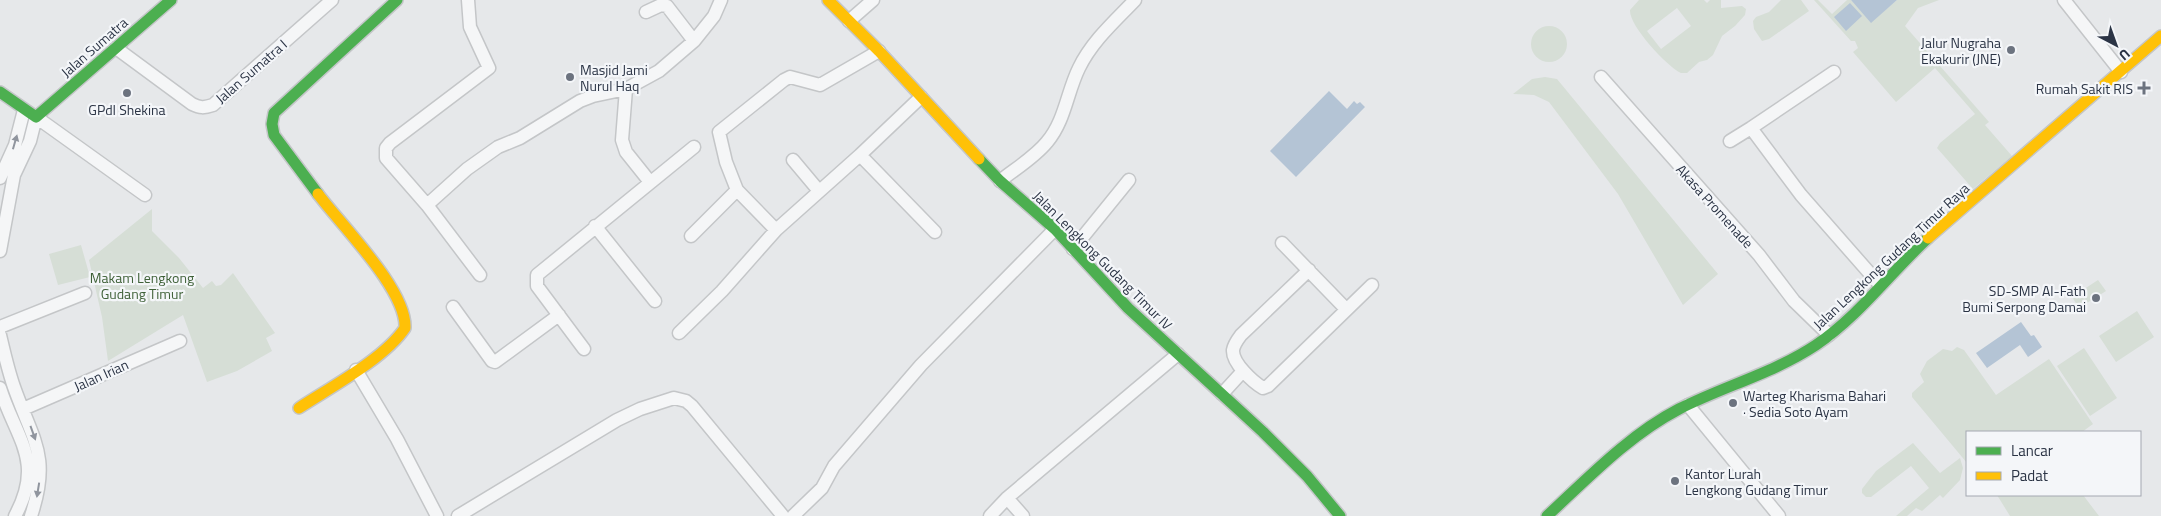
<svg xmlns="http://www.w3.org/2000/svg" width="2161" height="516" font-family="'Titillium Web',sans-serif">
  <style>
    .green { fill: #d6ded6; fill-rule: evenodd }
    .water { fill: #b4c4d5 }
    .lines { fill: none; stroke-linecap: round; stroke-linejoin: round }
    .street-casing { stroke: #c4c6c8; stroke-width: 15 }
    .fast-casing { stroke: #c4c6c8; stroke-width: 14 }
    .slow-casing { stroke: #c4c6c8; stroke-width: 14 }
    .street { stroke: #f5f6f7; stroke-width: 12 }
    .fast { stroke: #4caf50; stroke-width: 11 }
    .slow { stroke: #ffc107; stroke-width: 11 }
    .oneway { fill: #90959e }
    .poi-dot { fill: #6c737f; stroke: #f4f6f9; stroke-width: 2 }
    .labels { text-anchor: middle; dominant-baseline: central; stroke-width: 4.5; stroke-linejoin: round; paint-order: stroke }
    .poi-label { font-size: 14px; fill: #2b3445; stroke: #f4f6f9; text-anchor: end }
    .street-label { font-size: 14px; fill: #2b3445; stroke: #f4f6f9 }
    .park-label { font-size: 14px; fill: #3f6138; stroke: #f4f6f9 }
  </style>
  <rect width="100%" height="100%" fill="#e6e8ea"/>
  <path class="green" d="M1639,0H1704L1707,3L1710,0H1721V8L1742,6L1746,9L1745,15L1735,26L1722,36L1713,55L1707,60L1699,62L1687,73H1681C1667,66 1629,26 1630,10ZM1677,8L1691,26L1661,49L1647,31Z
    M1781,0H1801L1809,11L1769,39L1762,41L1754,29L1753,21L1756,17L1769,12Z
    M1814,0H1818L1832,14L1847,0H1851L1871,22L1897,0H1939L1918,8L1905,26L1989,122L1985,125L2012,156L1973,189L1937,148L1940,143L1975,114L1935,68L1896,102L1853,52L1858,48L1855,41H1851Z
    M1531 44a18 18 0 1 1 36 0a18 18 0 1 1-36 0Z
    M1545,77L1557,79L1718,274L1683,305L1618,194L1549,102L1534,95L1513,94L1532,79Z
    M152,209V231L179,258L203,288L212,281L216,286L221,285L233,273L275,333L266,338L272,351L237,371L207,382L183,315L108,361L102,317L89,260Z
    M81,245L90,277L58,285L49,254Z
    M2098,280L2106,291L2079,308L2072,297Z
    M2137,311L2154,337L2116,362L2099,336Z
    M1957,347L1964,350L1996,395L2049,359L2093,424L2082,432H1967V463L1912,397V393L1924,382L1920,374L1927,361L1943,349L1952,351Z
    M2084,348L2117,398L2090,416L2057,366Z
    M1913,443L1940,473L1960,458L1963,468L1960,480L1943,498L1940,495L1922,511L1916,508L1907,516H1896L1929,488L1911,466L1871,497H1866L1862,493V489L1876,471Z
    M1997,495H2083L2099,516H2010Z"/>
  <path class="water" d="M1851,0H1897L1871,23Z
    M1850,3L1862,16L1846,31L1834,17Z
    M1329,91L1347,109L1354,101L1357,104L1360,102L1365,107L1296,177L1270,151Z
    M2021,322L2031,336L2034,335L2042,347L2028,357L2020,345L1987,368L1976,353Z"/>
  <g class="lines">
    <defs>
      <path id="street" d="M468,0L470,27L489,68L390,143L386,148V158L427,205L480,275
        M2064,0L2121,72
        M646,12L661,5L667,6L694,41
        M849,21L873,0
        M116,48L192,104C200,108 204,108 213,105L332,0
        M879,51L820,85L790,77L784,80L719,132L726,162L737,190L776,230L860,155L921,97
        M1834,72L1751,128L1801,195L1880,285
        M1601,77L1759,255L1794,301L1829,335
        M626,89L622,140L626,152L650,182
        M1730,141L1751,128
        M860,155L935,232
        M793,160L819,191
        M0,178L15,145L24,110
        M1000,181C1015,169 1035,157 1047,142C1065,121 1067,92 1079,68C1092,41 1115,21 1135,0
        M427,205L467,169L498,147L520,138L580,101L593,96L626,89L659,71L694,41L714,16L721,0
        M595,226L655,301
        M691,236L737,190
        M1282,243L1346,309
        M1073,249L1129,180
        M0,251L14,175L30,141L36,117L145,195
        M1309,270L1241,335C1238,339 1234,344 1233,350C1232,363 1253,382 1263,388L1268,386L1372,285
        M453,307L492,361L495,362L559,315
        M0,327L85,293
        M679,333L722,291L776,230
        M0,335C4,352 8,370 14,387C33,441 51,456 31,516
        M584,349L537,286V275L694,147
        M356,370L397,439L437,516
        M0,388C16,439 45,461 15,516
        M1222,394L1243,371
        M1688,405L1779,516
        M23,409L180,341
        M1007,498L1023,516
        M458,516L617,420L640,409L674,398L686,401L692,406L783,516
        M793,516L822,488L834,466L921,365L1055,229
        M990,516L1007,498L1178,354"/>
      <path id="fast" d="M0,92L36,117L171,0
        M979,159L1000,181L1055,229L1128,308L1263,432L1307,476L1340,516
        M318,194L274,135L272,124L274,113L397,0
        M1547,516C1588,478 1629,435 1679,409C1724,386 1774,373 1816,345C1859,316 1890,273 1928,238"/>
      <path id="slow" d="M828,0L879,51L979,159
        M1928,238L2161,36
        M299,408C331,387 384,359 405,328C407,290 341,225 318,194"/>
    </defs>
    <use href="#street" class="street-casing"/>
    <use href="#fast" class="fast-casing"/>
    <use href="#slow" class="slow-casing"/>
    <use href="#street" class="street"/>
    <use href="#fast" class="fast"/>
    <use href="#slow" class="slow"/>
  </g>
  <defs><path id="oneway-solid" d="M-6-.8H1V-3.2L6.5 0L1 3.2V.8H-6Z" transform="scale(1.25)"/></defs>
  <g class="oneway">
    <use href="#oneway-solid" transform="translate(15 142) rotate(-74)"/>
    <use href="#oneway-solid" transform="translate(33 433) rotate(70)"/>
    <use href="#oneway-solid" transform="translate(38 490) rotate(99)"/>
  </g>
  <g class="poi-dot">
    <circle cx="2011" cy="50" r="5"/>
    <circle cx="570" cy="77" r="5"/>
    <path d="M2141.5 80.5h5v5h5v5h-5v5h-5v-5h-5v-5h5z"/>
    <circle cx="127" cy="93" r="5"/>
    <circle cx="2096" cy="298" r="5"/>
    <circle cx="1733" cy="403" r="5"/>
    <circle cx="1675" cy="481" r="5"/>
  </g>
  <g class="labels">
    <g class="poi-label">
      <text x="2001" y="42">Jalur Nugraha<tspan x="2001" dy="16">Ekakurir (JNE)</tspan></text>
      <text x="580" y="69" text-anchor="start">Masjid Jami<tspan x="580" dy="16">Nurul Haq</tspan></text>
      <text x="2133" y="88">Rumah Sakit RIS</text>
      <text x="127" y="109" text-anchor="middle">GPdI Shekina</text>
      <text x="2086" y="290">SD-SMP Al-Fath<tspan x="2086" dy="16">Bumi Serpong Damai</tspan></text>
      <text x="1743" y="395" text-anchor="start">Warteg Kharisma Bahari<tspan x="1743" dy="16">· Sedia Soto Ayam</tspan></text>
      <text x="1685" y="473" text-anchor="start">Kantor Lurah<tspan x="1685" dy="16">Lengkong Gudang Timur</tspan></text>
    </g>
    <g class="street-label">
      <text transform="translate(94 47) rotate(-41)">Jalan Sumatra</text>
      <text transform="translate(251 71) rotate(-41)">Jalan Sumatra I</text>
      <text transform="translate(1715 206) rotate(48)">Akasa Promenade</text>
      <text transform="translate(1891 256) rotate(-43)">Jalan Lengkong Gudang Timur Raya</text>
      <text transform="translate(1103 260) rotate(45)">Jalan Lengkong Gudang Timur IV</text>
      <text transform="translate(101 375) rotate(-24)">Jalan Irian</text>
    </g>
    <g class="park-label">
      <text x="142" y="277">Makam Lengkong<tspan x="142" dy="16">Gudang Timur</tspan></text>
    </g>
  </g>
  <rect x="1966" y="431" width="175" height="65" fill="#f4f6f9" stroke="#a4a8b1"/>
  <rect x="1976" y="447" width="25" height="8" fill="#4caf50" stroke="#a4a8b1"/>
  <text x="2011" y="456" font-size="15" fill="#2b3445">Lancar</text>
  <rect x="1976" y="472" width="25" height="8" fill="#ffc107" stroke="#a4a8b1"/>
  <text x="2011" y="481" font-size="15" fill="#2b3445">Padat</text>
  <g transform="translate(2116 45) rotate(139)" stroke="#f4f6f9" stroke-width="4" paint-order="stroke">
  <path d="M0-4L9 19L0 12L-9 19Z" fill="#2b3445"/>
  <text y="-8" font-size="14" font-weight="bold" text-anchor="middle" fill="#2b3445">U</text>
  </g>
</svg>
